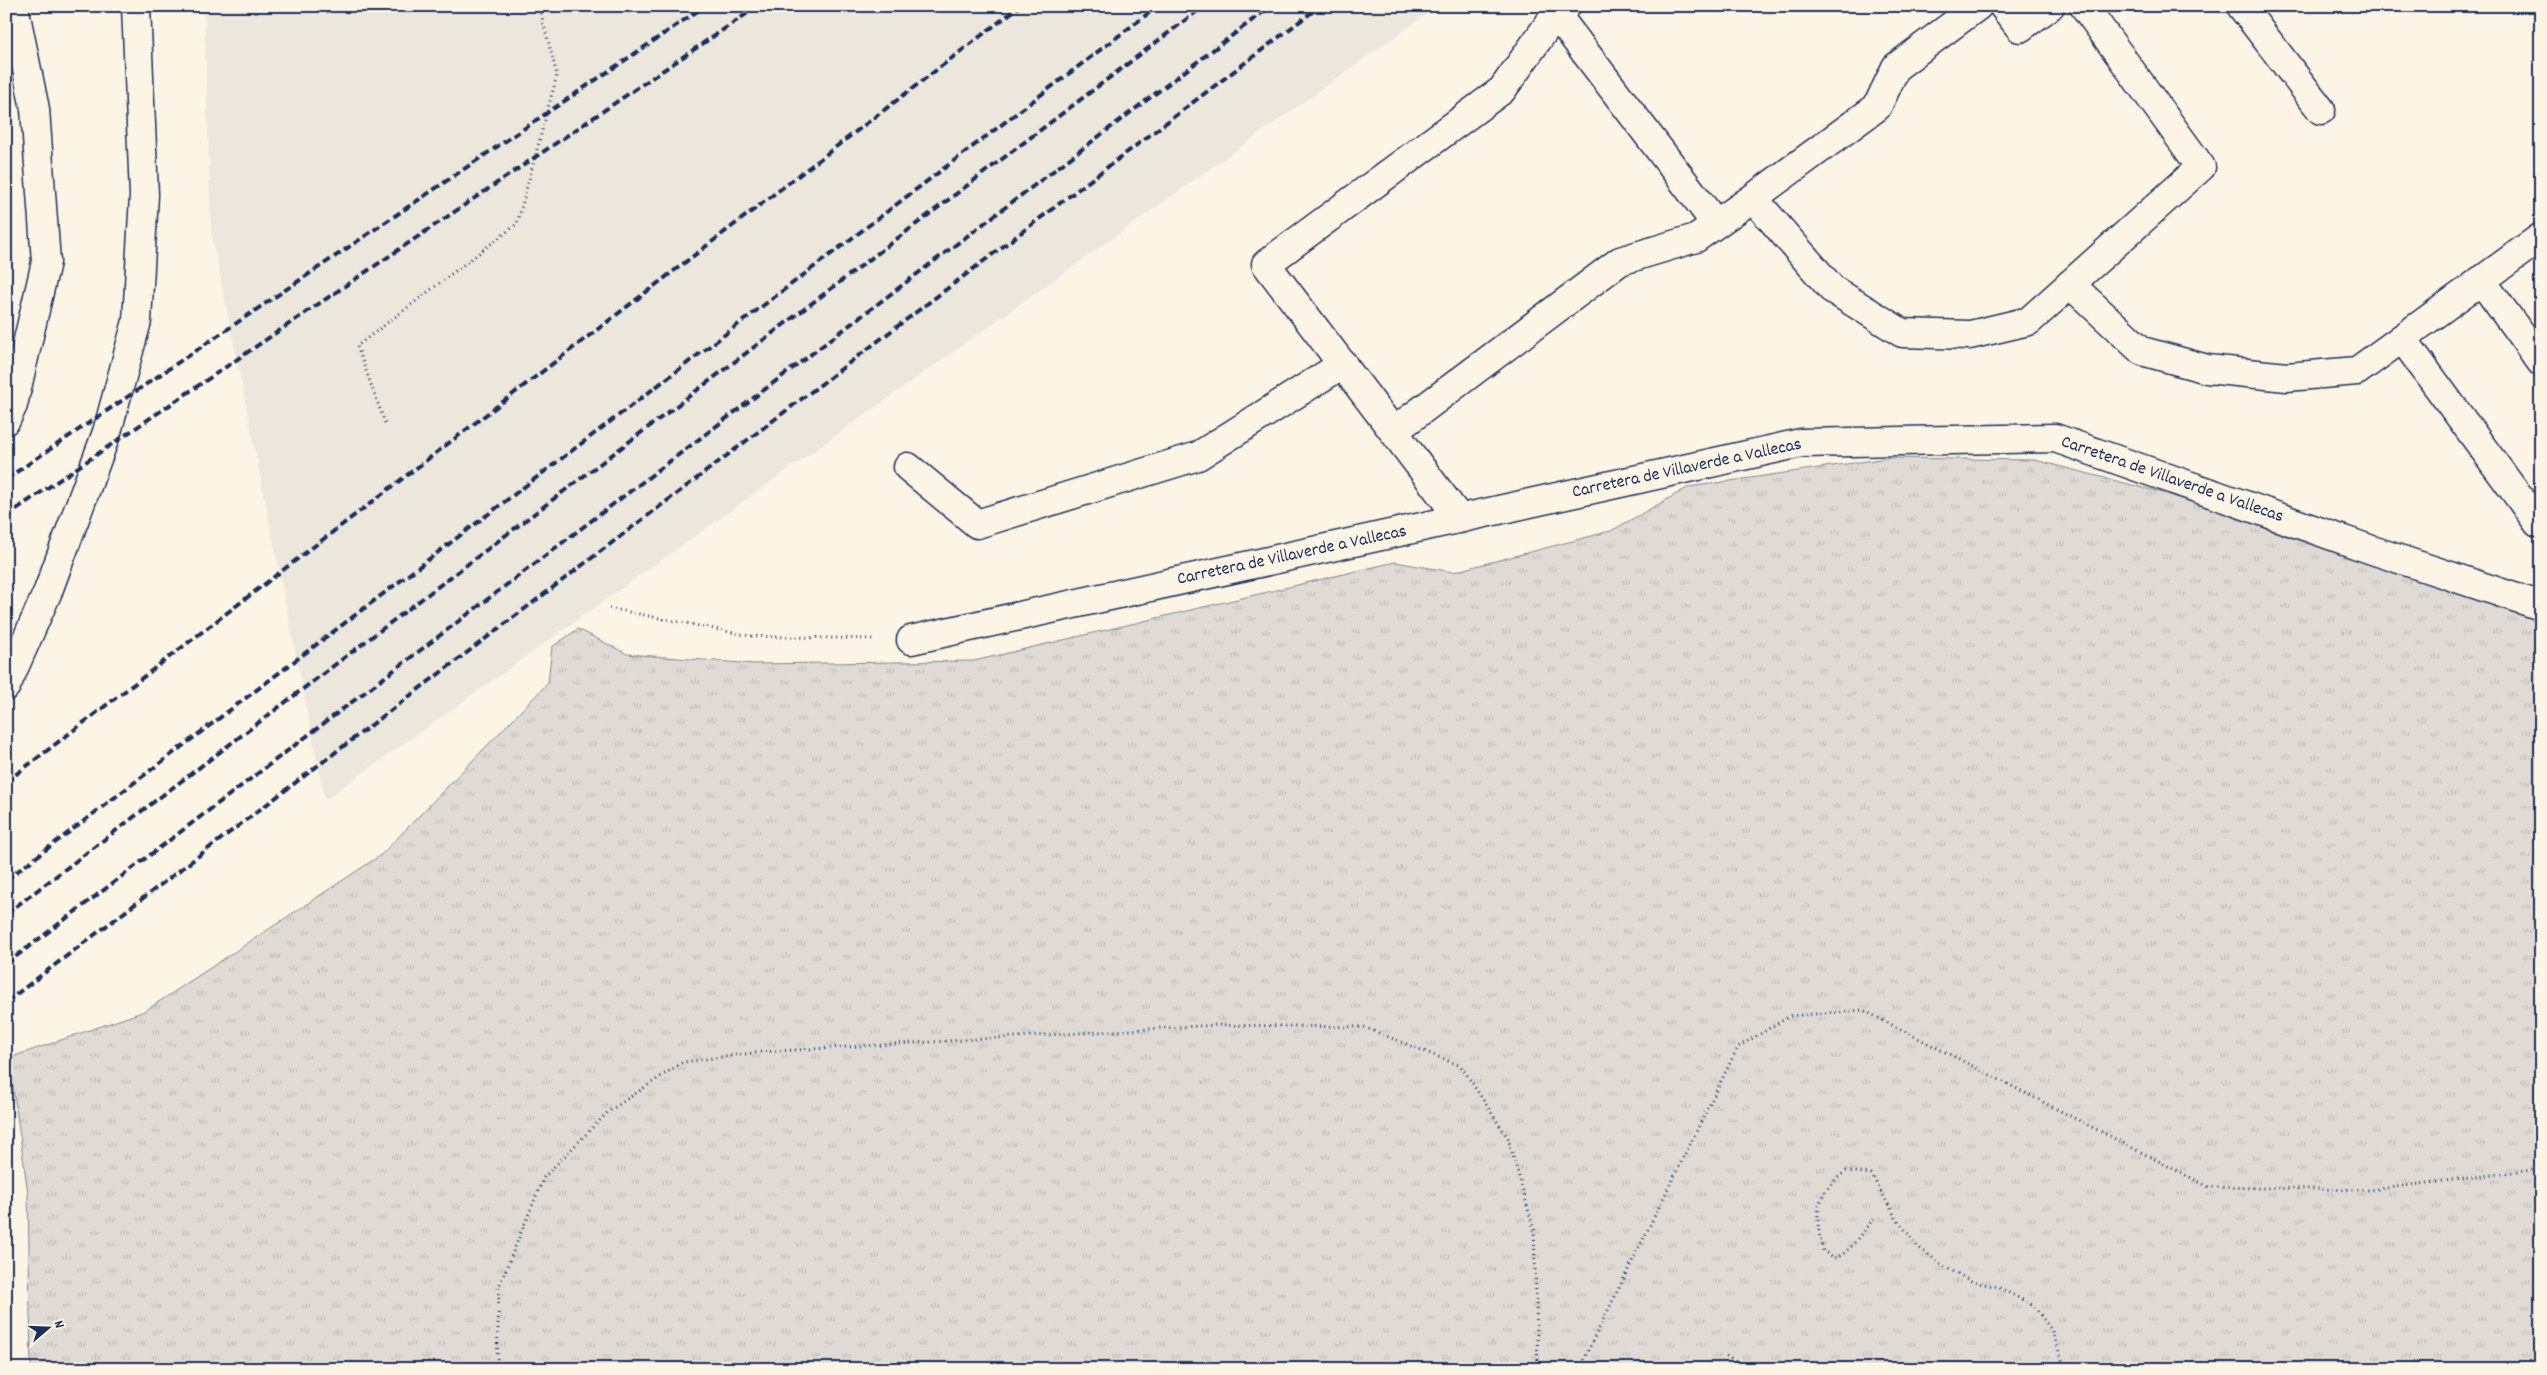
<svg xmlns="http://www.w3.org/2000/svg" width="2547" height="1375" font-family="Dekko,sans-serif">
  <style>
    .built { fill: #ece7dc }
    .grass { fill: url(#grass-tufts); stroke: #7d8599 }
    .lines { fill: none; stroke-linecap: round; stroke-linejoin: round }
    .minor-casing { stroke: #1b2f5e; stroke-width: 31 }
    .highway-casing { stroke: #1b2f5e; stroke-width: 31 }
    .path { stroke: #1b2f5e; stroke-width: 3; stroke-dasharray: 1 4; stroke-linecap: butt }
    .minor { stroke: #fcf5e5; stroke-width: 28 }
    .highway { stroke: #fcf5e5; stroke-width: 28 }
    .rail { stroke: #1b2f5e; stroke-width: 4; stroke-dasharray: 8 4; stroke-linecap: butt }
    .labels { text-anchor: middle; dominant-baseline: central; stroke-width: 5; stroke-linejoin: round; paint-order: stroke }
    .street-label { font-size: 18px; fill: #1b2f5e; stroke: #fcf5e5 }
  </style>
  <defs>
    <pattern id="grass-tufts" width="24" height="20" patternUnits="userSpaceOnUse" patternTransform="scale(1.25)"><rect width="24" height="20" fill="#dfdbd4"/><path d="M3 7l-1-3M5 7V3M7 7l1-3M15 17l-1-3M17 17v-4M19 17l1-3" fill="none" stroke="#bfbcb8"/></pattern>
  </defs>
  <rect width="100%" height="100%" fill="#fcf5e5"/>
  <filter id="ink" filterUnits="userSpaceOnUse"><feTurbulence type="fractalNoise" baseFrequency=".02" numOctaves="2"/><feDisplacementMap in="SourceGraphic" scale="10" xChannelSelector="R" yChannelSelector="G"/><feConvolveMatrix kernelMatrix="1 2 1 2 8 2 1 2 1" color-interpolation-filters="sRGB"/></filter>
  <g filter="url(#ink)">
    <path class="built" d="M204,6H1438L325,800L211,231Z"/>
    <path class="grass" d="M1887,458L2035,460L2167,494L2541,617V1369H31L28,1193L9,1058L145,1011L381,855L548,683L552,647L578,629L627,654L754,664L974,661L1395,562L1453,572L1611,531L1689,487Z"/>
    <g class="lines">
      <defs>
        <path id="minor" d="M2003,6L2020,28L2050,6
          M2241,6L2321,110
          M1556,14L1716,224
          M1753,198L1832,289L1902,333L1970,335L2029,321L2201,167L2084,6
          M2481,280L2541,362
          M2070,284L2142,351L2207,369L2287,377L2357,371L2541,237
          M2402,338L2538,523
          M1394,431L1620,261L1696,238L1753,198L1877,107L1896,67L1978,6
          M908,467L977,524L1198,456L1343,364
          M1460,519L1266,264L1502,90L1556,14L1566,6
          M911,640L1801,443L2055,438L2372,550L2541,606"/>
        <path id="highway" d="M6,420L13,405L46,262L35,109L14,6
          M6,686L48,591L107,432L137,321L144,195L136,6"/>
      </defs>
      <use href="#minor" class="minor-casing"/>
      <use href="#highway" class="highway-casing"/>
      <path class="path" d="M385,423L357,346L517,224L557,75L539,6
        M609,608L750,636L876,639
        M1874,1219C1861,1231 1851,1253 1835,1258L1823,1251C1814,1214 1814,1195 1846,1171L1871,1174L1896,1218L1918,1247L1945,1267L1973,1282L1998,1287L2034,1306L2052,1331L2065,1369
        M1726,1356L1747,1369
        M497,1369L499,1286L544,1177L609,1111L683,1062L761,1052L1216,1025L1364,1027L1461,1066L1508,1138L1534,1230L1538,1369
        M1579,1369L1738,1047L1790,1016L1863,1010L2209,1187L2371,1190L2541,1169"/>
      <use href="#minor" class="minor"/>
      <use href="#highway" class="highway"/>
      <path class="rail" d="M6,479L705,6
        M6,516L758,6
        M6,782L1020,6
        M6,880L1158,6
        M6,914L1204,6
        M6,964L1271,6
        M6,1002L1320,6"/>
    </g>
  </g>
  <g class="labels">
    <g class="street-label">
      <text transform="translate(1687 469) rotate(-12)">Carretera de Villaverde a Vallecas</text>
      <text transform="translate(2172 480) rotate(19)">Carretera de Villaverde a Vallecas</text>
      <text transform="translate(1292 556) rotate(-12)">Carretera de Villaverde a Vallecas</text>
    </g>
  </g>
  <rect width="2547" height="1375" fill="none" stroke="#fcf5e5" stroke-width="25"/>
  <rect x="12" y="12" width="2522" height="1350" fill="none" stroke="#1b2f5e" stroke-width="2" filter="url(#ink)"/>
  <g transform="translate(48 1328) rotate(71)" stroke="#fcf5e5" stroke-width="4" paint-order="stroke">
  <path d="M0-4L9 19L0 12L-9 19Z" fill="#1b2f5e"/>
  <text y="-8" font-size="14" font-weight="bold" text-anchor="middle" fill="#1b2f5e">N</text>
  </g>
</svg>
